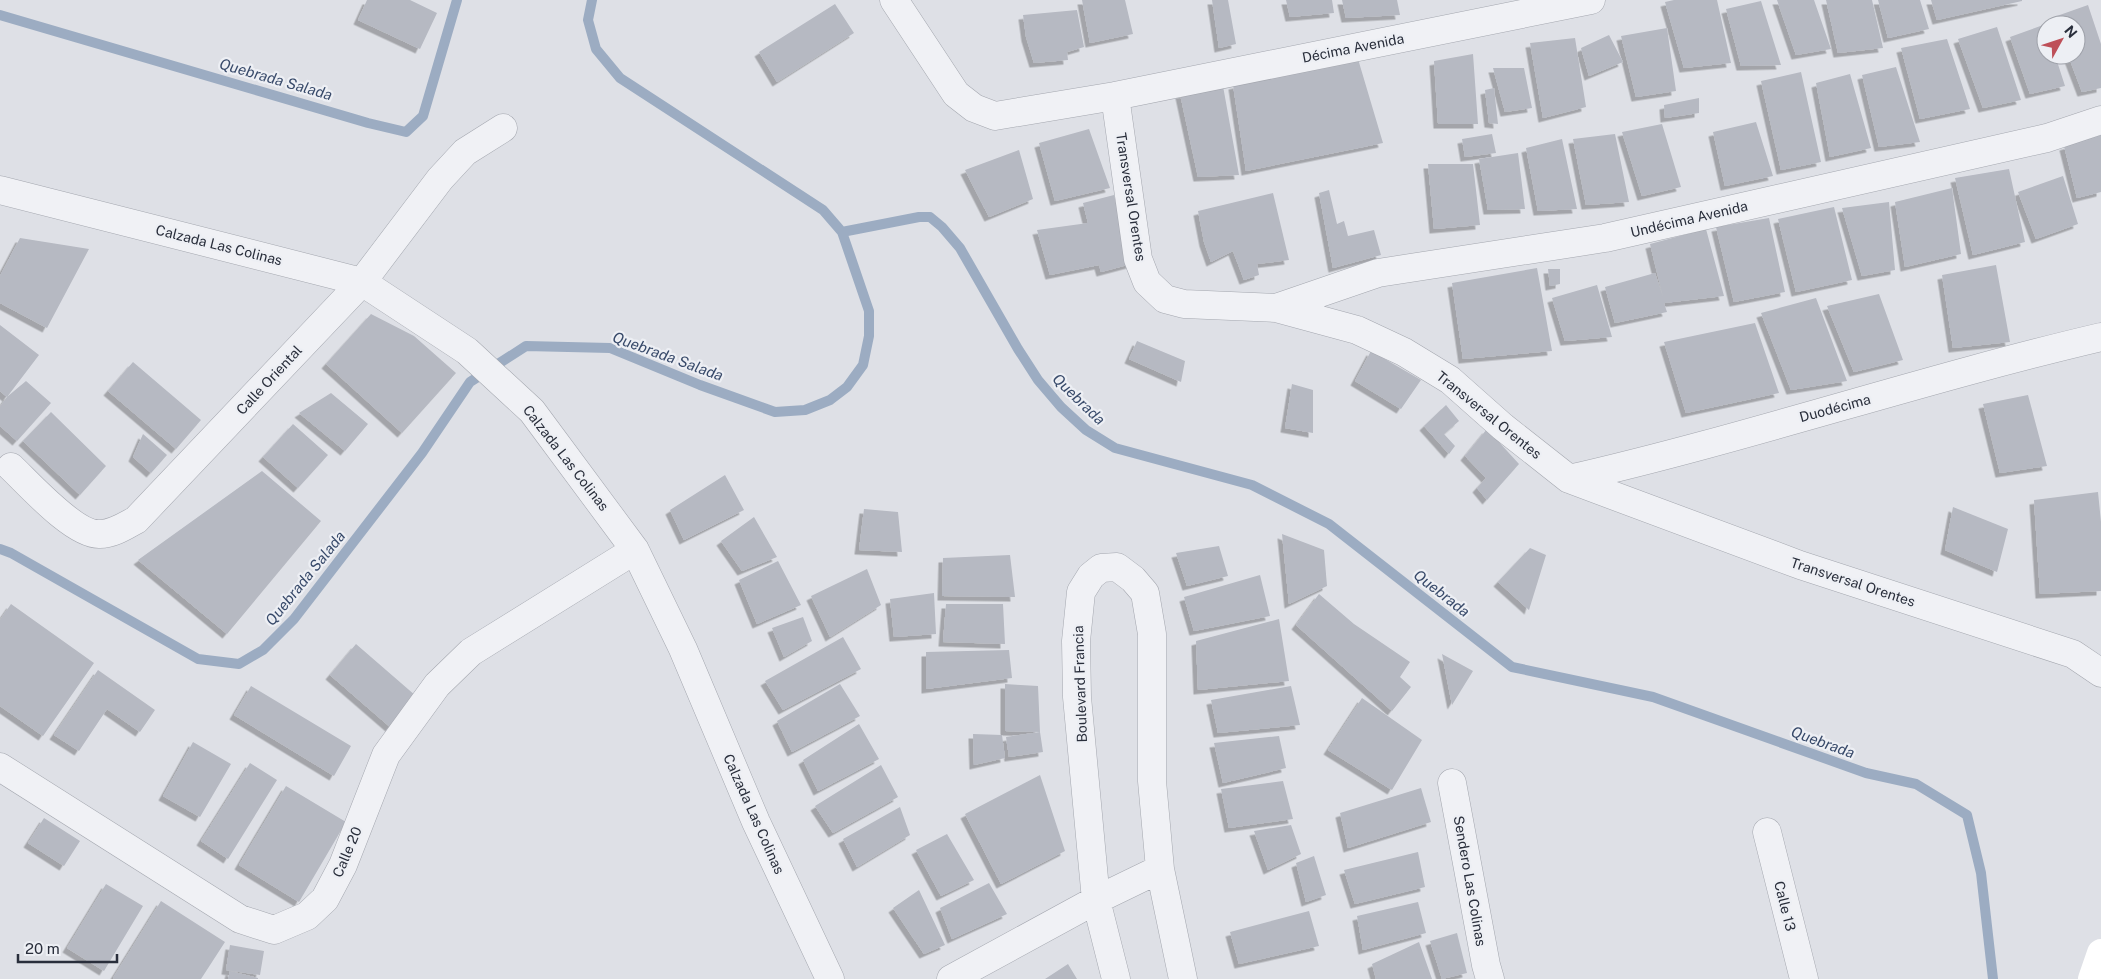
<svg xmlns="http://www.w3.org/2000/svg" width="2101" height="979" font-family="'Public Sans',sans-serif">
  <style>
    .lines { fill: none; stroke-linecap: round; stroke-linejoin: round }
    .stream { stroke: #9cacc2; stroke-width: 10 }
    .building { fill: #b6b9c2; filter: url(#shadow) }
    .street-casing { stroke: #a4a7af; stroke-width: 29 }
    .street { stroke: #f0f1f5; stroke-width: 28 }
    .secondary { stroke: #fff; stroke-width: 28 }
    .labels { text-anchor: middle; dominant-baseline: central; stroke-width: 4.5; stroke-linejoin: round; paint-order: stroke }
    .street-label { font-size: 14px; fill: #292e3b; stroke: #edeff4 }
    .water-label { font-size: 15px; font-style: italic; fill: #384a6a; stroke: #edeff4 }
  </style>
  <defs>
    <filter id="shadow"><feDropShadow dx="-4.5" dy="4.5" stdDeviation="0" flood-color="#0004"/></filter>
  </defs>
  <rect width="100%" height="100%" fill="#dee0e6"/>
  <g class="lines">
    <path class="stream" d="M0,15L368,123L406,132L423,116L457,0
      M842,232L919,217H930L942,227L960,248L1018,349L1038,380L1061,407L1086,430L1115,448L1252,485L1329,524L1512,667L1653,697L1866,773L1916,784L1967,815L1981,873L1993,979
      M0,549L11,553L198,659L239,664L263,650L294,619L422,453L470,382L526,346L610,348L700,385L775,412L805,410L830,400L847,387L863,365L869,336V311L842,232L823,210L620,78L596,49L588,20L592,0"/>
  </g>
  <path class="building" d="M367,0H410L437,13L420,49L358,20Z
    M1082,0H1125L1133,34L1090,43Z
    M1212,0H1228L1236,44L1219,48Z
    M1286,0H1332L1334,13L1290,17Z
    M1342,0H1397L1400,15L1346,18Z
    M1674,0H1717L1731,63L1684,68L1665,2Z
    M1777,0H1814L1831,49L1796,55Z
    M1826,0H1872L1883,48L1838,53Z
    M1878,0H1920L1929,29L1888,38Z
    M1931,0H2022V1L1937,20Z
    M1761,1L1781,65L1741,66L1726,9Z
    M835,4L854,33L777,82L759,52Z
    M2088,5L2101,44V88L2082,92L2068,55H2076V25H2057L2054,17Z
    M1077,10L1084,47L1067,52L1068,60L1034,63L1026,37L1023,15Z
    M2046,24V55H2055L2065,86L2030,94L2010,37Z
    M1997,27L2021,100L1983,108L1958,39Z
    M1667,28L1676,91L1636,97L1621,36Z
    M1609,35L1623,62L1589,76L1581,48Z
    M1575,38L1586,107L1543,118L1530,43Z
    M1947,39L1970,109L1920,119L1901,48Z
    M1473,54L1478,124H1438L1434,61Z
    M1358,59L1383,143L1246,171L1233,85Z
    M1896,67L1920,142L1879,147L1862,75Z
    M1493,68H1524L1532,108L1505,112Z
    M1801,72L1821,162L1781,170L1761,81Z
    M1850,74L1871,148L1830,157L1816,83Z
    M1223,86L1239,175L1198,177L1180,94Z
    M1494,88L1498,124L1489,123L1485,90Z
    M1699,98V113L1665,118L1664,105Z
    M1756,122L1773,176L1725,186L1713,132Z
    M1662,124L1681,187L1642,196L1622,132Z
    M1089,129L1110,188L1055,201L1039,143Z
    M1492,134L1496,153L1465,157L1462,139Z
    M1615,134L1629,202L1586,205L1573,139Z
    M2101,135V192L2077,198L2064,146Z
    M1562,139L1577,209L1538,211L1526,148Z
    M1019,150L1033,199L989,217L965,170Z
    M1518,153L1525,209L1488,210L1479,159Z
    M1428,164H1473L1480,225L1434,229Z
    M2009,169L2025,242L1973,255L1955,178Z
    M2063,176L2078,224L2036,239L2018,192Z
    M1952,188L1961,254L1905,267L1895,202Z
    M1329,190L1337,224L1344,221L1348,236L1374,230L1381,255L1333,268L1319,193Z
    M1273,193L1289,260L1257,264L1259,275L1244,280L1233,251L1211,262L1204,242L1198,211Z
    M1114,195L1131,264L1101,272L1099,265L1050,275L1037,230L1088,223L1083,203Z
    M1889,202L1895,270L1862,276L1842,208Z
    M1834,207L1852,280L1796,292L1778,219Z
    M1769,218L1785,292L1734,302L1716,227Z
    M1706,229L1724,296L1664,303L1667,312L1615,323L1605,287L1655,273L1663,297L1650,244Z
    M20,238L89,249L47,328L0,303V276Z
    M1996,265L2010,342L1953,348L1942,275Z
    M1537,268L1552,351L1463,359L1452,283Z
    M1548,269H1560V284L1550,286Z
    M1597,285L1612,337L1565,341L1552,298Z
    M1879,294L1903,360L1854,372L1827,306Z
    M1816,298L1847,381L1791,390L1761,313Z
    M371,314L414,336L456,373L402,433L326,364Z
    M1755,323L1779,393L1686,413L1664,342Z
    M0,325L39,355L7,397L26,381L51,403L17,441L0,426V407L7,397L0,391Z
    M1137,341L1185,361L1181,382L1129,359Z
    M1371,351L1421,380L1401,409L1355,381Z
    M133,362L201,420L176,449L108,391Z
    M1292,384L1313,390V433L1285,428Z
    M331,393L368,424L345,451L299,413Z
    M2028,395L2047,466L2000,473L1983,404Z
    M1446,405L1459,421L1444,434L1455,446L1449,454L1424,426Z
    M51,412L106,466L80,495L23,441Z
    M293,424L328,455L298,488L263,457Z
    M1487,429L1519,464L1487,500L1477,488L1486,478L1465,456Z
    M143,434L167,455L151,473L133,457Z
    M262,471L321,521L227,634L138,560Z
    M725,475L744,510L684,540L670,510Z
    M2098,492L2101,522V591L2040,594L2034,500Z
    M1953,507L2008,529L1997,572L1945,550Z
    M864,509L898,512L902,552L859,550Z
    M754,517L777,557L742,571L721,541Z
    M1282,534L1324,550L1327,586L1289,604Z
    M1219,546L1228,576L1187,586L1176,553Z
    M1530,548L1546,555L1529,610L1498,582Z
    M1010,555L1015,597L942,596L943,558Z
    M778,561L801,605L757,624L739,580Z
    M867,569L881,605L830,637L811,596Z
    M1260,575L1270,616L1194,631L1184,597Z
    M934,593L936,634L894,637L890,599Z
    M1319,594L1354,624L1410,662L1400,677L1411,687L1392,711L1296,625Z
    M11,604L94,663L43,736L0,706V620Z
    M946,604H1003L1005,644L943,642Z
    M803,617L812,641L784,657L772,628Z
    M1279,619L1289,681L1198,690L1196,641Z
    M843,637L861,669L783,710L765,681Z
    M356,644L416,696L390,727L330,675Z
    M1009,650L1012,678L926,689V652Z
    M1442,654L1473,671L1452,705Z
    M98,670L155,710L140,732L107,709L79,751L54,735Z
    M840,684L860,716L792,752L777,721Z
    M1005,684L1038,686L1040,732L1005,731Z
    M251,686L351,746L334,776L234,715Z
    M1291,686L1300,725L1218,733L1211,700Z
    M1362,698L1422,740L1392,790L1328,750Z
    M859,724L879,759L818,791L803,760Z
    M1040,732L1043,752L1009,757L1006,737Z
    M973,734L1002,735L1005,758L974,765Z
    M1279,736L1286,768L1223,783L1214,743Z
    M193,742L231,764L200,817L163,796Z
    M250,763L277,780L228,859L201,841Z
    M881,765L898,797L833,833L815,806Z
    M1040,775L1065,851L1001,884L965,814Z
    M1283,781L1293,819L1229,828L1221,789Z
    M286,786L346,822L299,902L239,865Z
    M1421,788L1431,822L1348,848L1340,813Z
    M900,807L910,835L857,867L843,839Z
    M44,818L80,841L64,866L28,843Z
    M1291,825L1301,854L1268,870L1254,831Z
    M947,834L974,880L941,896L916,850Z
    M1418,852L1425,887L1355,904L1344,870Z
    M1314,856L1326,895L1306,902L1296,863Z
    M989,883L1007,914L952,939L940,908Z
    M106,884L143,906L104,971L67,948Z
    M919,890L945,945L924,954L893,908Z
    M161,901L225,942L201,979H114L113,978Z
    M1418,902L1426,933L1363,950L1357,916Z
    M1309,911L1319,946L1239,964L1230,932Z
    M1457,933L1467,973L1442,979L1430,941Z
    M1419,942L1432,979H1376L1372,964Z
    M230,945L264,951L260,975L226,970Z
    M1068,964L1077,979H1045Z
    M230,971L258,978V979H228Z"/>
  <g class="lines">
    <defs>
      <path id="street" d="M894,0L956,94L974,108L995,116L1115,96L1138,259L1147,282L1165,299L1184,304L1276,308L1357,330L1404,352L1450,380L1503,427L1569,479L1800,565L2073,654L2101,673
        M1115,96L1591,0
        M0,190L362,282L467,351L532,411L635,550L683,649L756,822L830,979
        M1276,308L1378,273L1605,238L2047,138L2101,120
        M11,467C29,484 75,536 100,534C113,534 125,526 136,520L362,282L440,179L465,152L503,128
        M1569,479C1748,438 1922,379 2101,337
        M0,767L240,919L274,930L307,916L325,899L343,865L386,755L437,685L471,652L635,550
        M1452,783L1486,965L1490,979
        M1767,832L1804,979
        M951,979L1096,900L1160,869
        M1116,979L1096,900L1077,697L1076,641L1081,592L1091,576L1101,568L1117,567L1133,579L1145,593L1152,634V781L1160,869L1183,979"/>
    </defs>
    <use href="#street" class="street-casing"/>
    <use href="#street" class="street"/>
    <path class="secondary" d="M2092,979L2101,953"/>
  </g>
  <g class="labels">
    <g class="street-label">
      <text transform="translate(1353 48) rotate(-11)">Décima Avenida</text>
      <text transform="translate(1131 197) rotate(81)">Transversal Orentes</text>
      <text transform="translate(1689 219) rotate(-13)">Undécima Avenida</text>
      <text transform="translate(219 245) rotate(14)">Calzada Las Colinas</text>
      <text transform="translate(269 380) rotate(-47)">Calle Oriental</text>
      <text transform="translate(1835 408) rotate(-15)">Duodécima</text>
      <text transform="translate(1489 415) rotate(39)">Transversal Orentes</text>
      <text transform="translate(566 458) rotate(52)">Calzada Las Colinas</text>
      <text transform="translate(1853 582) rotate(18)">Transversal Orentes</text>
      <text transform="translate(1080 684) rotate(-92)">Boulevard Francia</text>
      <text transform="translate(754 814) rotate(66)">Calzada Las Colinas</text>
      <text transform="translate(347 852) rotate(-67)">Calle 20</text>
      <text transform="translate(1470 881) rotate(80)">Sendero Las Colinas</text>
      <text transform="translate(1785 906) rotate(76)">Calle 13</text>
    </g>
    <g class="water-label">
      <text transform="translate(276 79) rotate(16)">Quebrada Salada</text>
      <text transform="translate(668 356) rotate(20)">Quebrada Salada</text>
      <text transform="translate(1079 399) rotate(44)">Quebrada</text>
      <text transform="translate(305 578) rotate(-51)">Quebrada Salada</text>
      <text transform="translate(1442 593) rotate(38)">Quebrada</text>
      <text transform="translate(1823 742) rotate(20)">Quebrada</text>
    </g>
  </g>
  <g transform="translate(2061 40) rotate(50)"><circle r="24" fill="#edeff4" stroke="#9fa2aa"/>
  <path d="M0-4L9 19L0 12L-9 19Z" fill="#be4f58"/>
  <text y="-8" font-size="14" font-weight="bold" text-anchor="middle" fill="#292e3b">N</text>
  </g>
  <path d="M18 954v8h99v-8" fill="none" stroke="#292e3b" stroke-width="2.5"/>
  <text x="25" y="954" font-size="15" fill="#292e3b" stroke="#edeff4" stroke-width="4" paint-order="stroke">20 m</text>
</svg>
